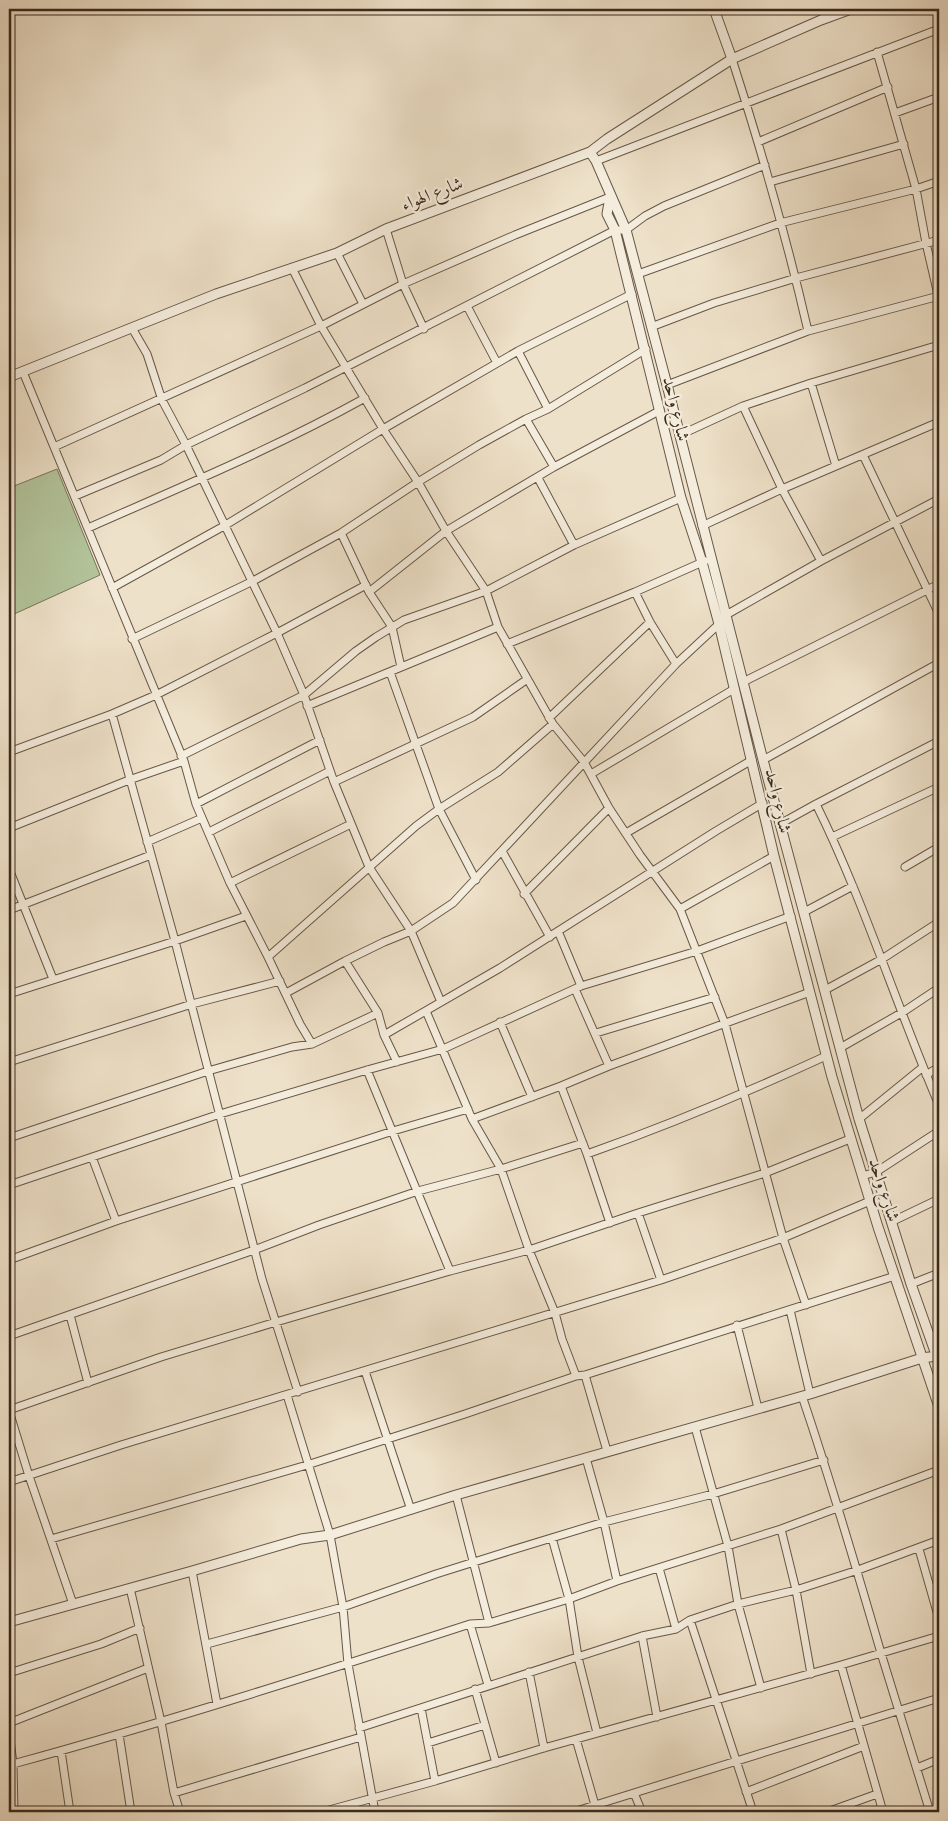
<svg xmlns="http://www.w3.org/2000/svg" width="948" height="1821" font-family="'Libre Bodoni',Amiri,serif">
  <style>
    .green { fill: #b3c49b; stroke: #77765b }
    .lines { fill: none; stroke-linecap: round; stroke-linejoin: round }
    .minor-casing { stroke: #685746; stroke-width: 9 }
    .tertiary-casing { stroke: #685746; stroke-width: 11 }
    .minor { stroke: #f4ecdc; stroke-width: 7 }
    .tertiary { stroke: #f4ecdc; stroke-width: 9 }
    .labels { text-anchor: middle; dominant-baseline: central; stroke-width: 4.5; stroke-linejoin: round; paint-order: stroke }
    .street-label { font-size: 18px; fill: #3b291b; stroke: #f4ecdc }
  </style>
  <rect width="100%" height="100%" fill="#eee1c9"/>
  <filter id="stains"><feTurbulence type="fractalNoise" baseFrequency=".004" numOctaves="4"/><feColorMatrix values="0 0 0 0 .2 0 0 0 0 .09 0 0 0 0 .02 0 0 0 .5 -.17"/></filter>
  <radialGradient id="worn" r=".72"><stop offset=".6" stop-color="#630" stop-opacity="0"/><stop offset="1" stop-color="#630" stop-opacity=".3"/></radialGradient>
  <path class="green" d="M57,469L100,575L12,615L9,608V488Z"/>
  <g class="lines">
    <defs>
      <path id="minor" d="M877,52L916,189L926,243L939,299
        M732,59C761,149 787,239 808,331
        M895,113L939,97
        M758,142L888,87
        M596,161L939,29
        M770,182L904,144
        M386,229L403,284L424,329
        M337,253L363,304
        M292,268L321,326L383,429L418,482L446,531L486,591L498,627L553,724L584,762L609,808L640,855L680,909L725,1024L783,1238L806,1305
        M638,274L780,223L916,189L939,181
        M467,306L497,363
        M651,327L714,303L796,278L939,240
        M132,328L147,354L162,400L186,445L277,633L304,695L334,782L369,867L411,931L441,1002
        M518,351L548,409
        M23,372L184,761L196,804L230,883L268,957L300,1024L312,1044
        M811,383L836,466
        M667,385L808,331L939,296
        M743,406L782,489L821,561
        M526,419L554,467
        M680,435L743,406L811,383L939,345
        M54,447L321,326L403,284L515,235L610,197
        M863,455L939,614
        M538,478L574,545
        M75,496L161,460L186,445L305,388L615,230H626L645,216L664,206L765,165
        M702,526L782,489L939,422
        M88,528C181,487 275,448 365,398
        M341,533L369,592L392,627L401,667
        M112,588L224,526L383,429L518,351L632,294
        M369,592L446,531L554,467L659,411
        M635,592L650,622L676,664
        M726,615L821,561L939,499
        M132,639L253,581L341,533L418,482L479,445L526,419L548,409L646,349
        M507,644L635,592L705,561
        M390,672L439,809L476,880
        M743,682L939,584
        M307,706L498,627
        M112,714L175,941L262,1279L298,1392
        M549,718L650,622
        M9,752L112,714L156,695L277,633L366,585
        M181,756L304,695L356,651L376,637L404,620L486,591L574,545L681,498
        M763,760L939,663
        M591,774L734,689
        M334,782L473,717L526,680
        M196,804L320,740
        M816,804C864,901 896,1005 939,1105
        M780,824L816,804L939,741
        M9,828L129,780L184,761
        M209,832L330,771
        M626,833L752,760
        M832,837L939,787
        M147,842L202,818
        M502,851L550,937
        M905,867L939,847
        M9,869L53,979
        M230,883L351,824
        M524,894L609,808
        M680,909L774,856
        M9,910L151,855
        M804,912L853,886
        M558,931L581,986
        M268,957L416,826L439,809L498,772L553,724
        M345,961L378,1013L384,1035L397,1062
        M575,989L609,1066
        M825,990L882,959L939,922
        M286,993L345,961L384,942L411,931L453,903L676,664L719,624
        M9,994L175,941L246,916
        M426,1011L472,1119L501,1169L529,1250L555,1313L562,1339L576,1376
        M500,1022L532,1097
        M596,1033L715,997
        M384,1035L500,968L716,831L763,803
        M840,1048L903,1012L939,988
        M9,1062L192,1004L280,981
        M367,1070L450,1271
        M926,1075L939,1067
        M561,1086L587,1154L610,1223
        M472,1119L561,1086L609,1066L810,992
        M859,1119L923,1067
        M9,1138L208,1071L292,1047L312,1044L378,1013
        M587,1154C669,1125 748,1092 826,1056
        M92,1157L116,1221
        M862,1176L876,1172L939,1131
        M9,1185L220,1114L367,1070L443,1049L581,986L697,951L791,916
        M638,1213L661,1280
        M891,1222L939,1199
        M9,1260L116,1221L393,1131L468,1109
        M911,1284L939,1273
        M790,1310L810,1394
        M70,1315L88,1383
        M737,1325L758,1408
        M9,1336L254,1250L319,1225L418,1191L501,1169L583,1143
        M365,1371L411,1510
        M585,1375L607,1451
        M287,1395L330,1535L343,1607L348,1664L375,1812
        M802,1396C831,1481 856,1567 881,1653C897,1706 914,1759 930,1812
        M9,1410L161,1357L276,1322L450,1271L529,1250L638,1213L765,1173L850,1139
        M9,1411L29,1476L73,1604
        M695,1427L728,1546L738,1604L761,1688
        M586,1458L604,1522L617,1581
        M9,1482L121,1445L661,1280L783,1238L870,1201
        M456,1495L489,1623
        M781,1529L796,1590L811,1674
        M552,1538L569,1599L578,1657L597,1733
        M51,1539L307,1465L465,1414L576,1376L585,1375L895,1276
        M919,1549L939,1619
        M659,1568L676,1629
        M192,1571L217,1704
        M130,1588L161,1722L174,1793L180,1812
        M690,1620L753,1812
        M470,1624L488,1685
        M642,1636L657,1717
        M207,1644L343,1607L436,1574L509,1551L604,1522L713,1494L824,1460
        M841,1665L883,1812
        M529,1672L544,1748
        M9,1673L101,1644L140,1628
        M475,1689L496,1763
        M421,1708L435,1781
        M9,1723L148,1668
        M359,1728L642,1636L676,1629L690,1620L738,1604L796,1590L858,1570L939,1540
        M9,1731L13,1764L14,1812
        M119,1734L131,1812
        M576,1739L595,1805
        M428,1743L485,1725
        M61,1751L70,1812
        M13,1764C167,1722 319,1673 470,1624L489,1623L569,1599L617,1581L781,1529L939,1470
        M917,1768L939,1759
        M746,1792L864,1746
        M174,1793L361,1737
        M634,1793L642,1812
        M322,1812L435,1781L544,1748L841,1665L939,1636
        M573,1812L939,1698
        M827,1812L877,1794"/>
      <path id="tertiary" d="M714,9L732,59
        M590,152L596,161L626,230L667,385L763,760L859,1119L911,1284L939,1363
        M610,197L607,214L615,230L681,498L702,562L719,624L774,856L832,1077L878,1227L939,1407
        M9,377L216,294L337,253L386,229L590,152L607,139L732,59L821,20L851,9
        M9,1622L192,1571L301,1539L330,1535L456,1495L810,1394L922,1358L937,1356"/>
    </defs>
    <use href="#minor" class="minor-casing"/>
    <use href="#tertiary" class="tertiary-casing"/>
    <use href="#minor" class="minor"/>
    <use href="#tertiary" class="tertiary"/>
  </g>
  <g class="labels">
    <g class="street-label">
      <text transform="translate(432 194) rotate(-21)">شارع الهواء</text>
      <text transform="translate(676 409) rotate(76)">شارع واحد</text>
      <text transform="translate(778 801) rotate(77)">شارع واحد</text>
      <text transform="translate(884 1190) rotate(72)">شارع واحد</text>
    </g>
  </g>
  <rect width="948" height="1821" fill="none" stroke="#eee1c9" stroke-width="30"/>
  <rect x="10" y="10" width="928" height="1801" fill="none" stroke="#3b291b" stroke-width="2.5"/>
  <rect x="15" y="15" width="918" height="1791" fill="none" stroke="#3b291b"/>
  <rect width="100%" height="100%" filter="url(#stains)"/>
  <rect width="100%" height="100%" fill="url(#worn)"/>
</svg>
